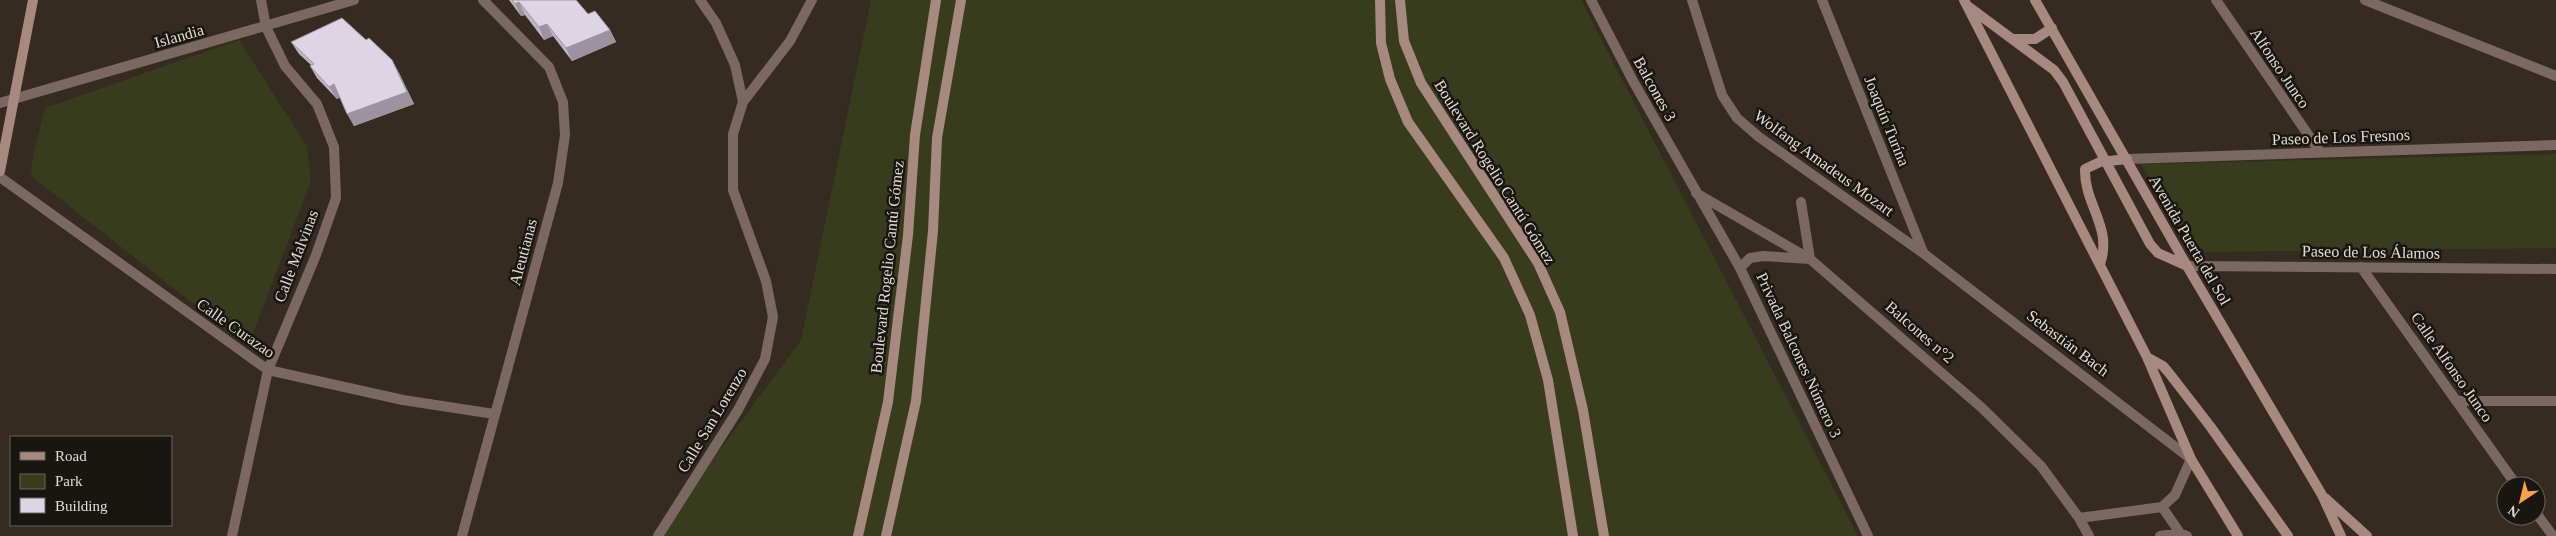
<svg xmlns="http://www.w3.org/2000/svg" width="2556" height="536" font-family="Georgia,serif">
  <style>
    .green { fill: #373c1d }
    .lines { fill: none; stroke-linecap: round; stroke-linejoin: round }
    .street { stroke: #7b6863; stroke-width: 10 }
    .secondary { stroke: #a78980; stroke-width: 10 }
    .wall { fill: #beb6c4 }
    .shaded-wall { fill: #9b94a0 }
    .building { fill: #ddd4e4; stroke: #9b94a0 }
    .labels { text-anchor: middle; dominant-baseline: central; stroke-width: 5; stroke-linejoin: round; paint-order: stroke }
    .street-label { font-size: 16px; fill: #e1dbd4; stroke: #191510 }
  </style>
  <rect width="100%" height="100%" fill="#352b21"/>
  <path class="green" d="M871,0H1581L1858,536H657L801,340Z
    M239,40L307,146L311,181L252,336L219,324L31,176L33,155L45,108Z
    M2556,154V248L2191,252L2141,164Z"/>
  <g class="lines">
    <path class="street" d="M1591,0L1633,81L1740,268L1868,536
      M1692,0L1722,95L1737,118L1759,137L1923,253L2191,459L2175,495L2162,507L2079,518
      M1822,0L1923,252
      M2216,0L2320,152
      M2365,0L2556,76
      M743,102L790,41L812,0
      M0,103L354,0
      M2127,159L2556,145
      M0,177L268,370L403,400L494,414
      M1696,193L1810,259L1981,407L2041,466L2079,518L2089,536
      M2187,266L2556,269
      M2361,267L2517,486
      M1740,268L1750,258L1763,256L1810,259L1801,202
      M2456,401H2556
      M2162,507L2180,533
      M2536,513L2553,536
      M232,536L268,370L316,255L336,198L334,147L317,104L285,66L266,27L261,0
      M462,536L558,183L565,135L563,102L549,67L483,0
      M658,536L738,410L765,359L773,317L766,281L733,190V134L743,102L735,65L716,23L700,0
      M2160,536L2180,533L2187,536"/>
    <path class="secondary" d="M1380,0L1381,43L1390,79L1408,122L1504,258L1530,315L1548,380L1573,536
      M1400,0L1404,41L1421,83L1538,263L1560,312L1583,410L1604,536
      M1964,0L2147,357L2191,459L2238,536
      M2035,0L2187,266L2322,495L2341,536
      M1969,7L2054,70L2063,82L2150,244L2158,253L2187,266
      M2014,39H2035L2052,28
      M0,171L33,0
      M2100,264C2113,227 2084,205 2085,169L2100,162L2127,159
      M2147,357L2163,366L2169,373L2210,426L2288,536
      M2325,498L2367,536
      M858,536L888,402L908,235L915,135L936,0
      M886,536L916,401L933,231L937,138L961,0"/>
  </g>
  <path class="wall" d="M509,0H576L588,14L610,30L616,42L572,61L553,36L544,40L525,15L521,16Z
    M366,40L392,60L399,73L414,104L354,126L340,97L337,99L317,78L310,66L311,65L299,54L291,42Z"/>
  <path class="shaded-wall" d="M519,2L525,15L521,16L515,4Z
    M547,24L553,36L544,40L539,27Z
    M610,30L616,42L572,61L566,48Z
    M392,60L399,73L414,104L354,126L347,114Z
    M334,84L342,96L337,99L329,87Z"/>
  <path class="building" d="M512,0H576L588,14L595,11L610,30L566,48L547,24L539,27L519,2L515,4Z
    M342,18L366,40L369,38L392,60L407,92L347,114L334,84L329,87L310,66L314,64L291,42Z"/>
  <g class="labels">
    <g class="street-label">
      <text transform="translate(179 36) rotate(-16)">Islandia</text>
      <text transform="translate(2280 68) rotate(56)">Alfonso Junco</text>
      <text transform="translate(1655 89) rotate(61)">Balcones 3</text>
      <text transform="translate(1887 121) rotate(68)">Joaquín Turína</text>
      <text transform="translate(2341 137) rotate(-2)">Paseo de Los Fresnos</text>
      <text transform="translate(1824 163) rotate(36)">Wolfang Amadeus Mozart</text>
      <text transform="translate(1495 172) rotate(58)">Boulevard Rogelio Cantú Gómez</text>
      <text transform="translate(2190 240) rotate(60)">Avenida Puerta del Sol</text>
      <text transform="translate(523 252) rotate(-75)">Aleutianas</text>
      <text transform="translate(2371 252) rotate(1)">Paseo de Los Álamos</text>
      <text transform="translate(296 256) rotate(-69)">Calle Malvinas</text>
      <text transform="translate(887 267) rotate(-84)">Boulevard Rogelio Cantú Gómez</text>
      <text transform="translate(236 328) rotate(35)">Calle Curazao</text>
      <text transform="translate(1920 332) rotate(41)">Balcones n°2</text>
      <text transform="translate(2068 343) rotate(37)">Sebastián Bach</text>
      <text transform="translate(1799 355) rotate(65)">Privada Balcones Número 3</text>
      <text transform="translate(2452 367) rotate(55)">Calle Alfonso Junco</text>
      <text transform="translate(712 420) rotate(-59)">Calle San Lorenzo</text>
    </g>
  </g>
  <rect x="10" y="436" width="162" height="90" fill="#191510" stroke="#69645e"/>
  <rect x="20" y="452" width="25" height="8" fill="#a78980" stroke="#69645e"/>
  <text x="55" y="461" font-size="15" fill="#e1dbd4">Road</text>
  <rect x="20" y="474" width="25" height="15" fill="#373c1d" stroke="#69645e"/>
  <text x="55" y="486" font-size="15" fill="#e1dbd4">Park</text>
  <rect x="20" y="498" width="25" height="15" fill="#ddd4e4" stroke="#69645e"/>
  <text x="55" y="511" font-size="15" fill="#e1dbd4">Building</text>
  <g transform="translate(2521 501) rotate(215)"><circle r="24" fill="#191510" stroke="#69645e"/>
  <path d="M0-4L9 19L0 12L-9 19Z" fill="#f9a04c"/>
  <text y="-8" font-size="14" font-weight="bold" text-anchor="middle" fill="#e1dbd4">N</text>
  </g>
</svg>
